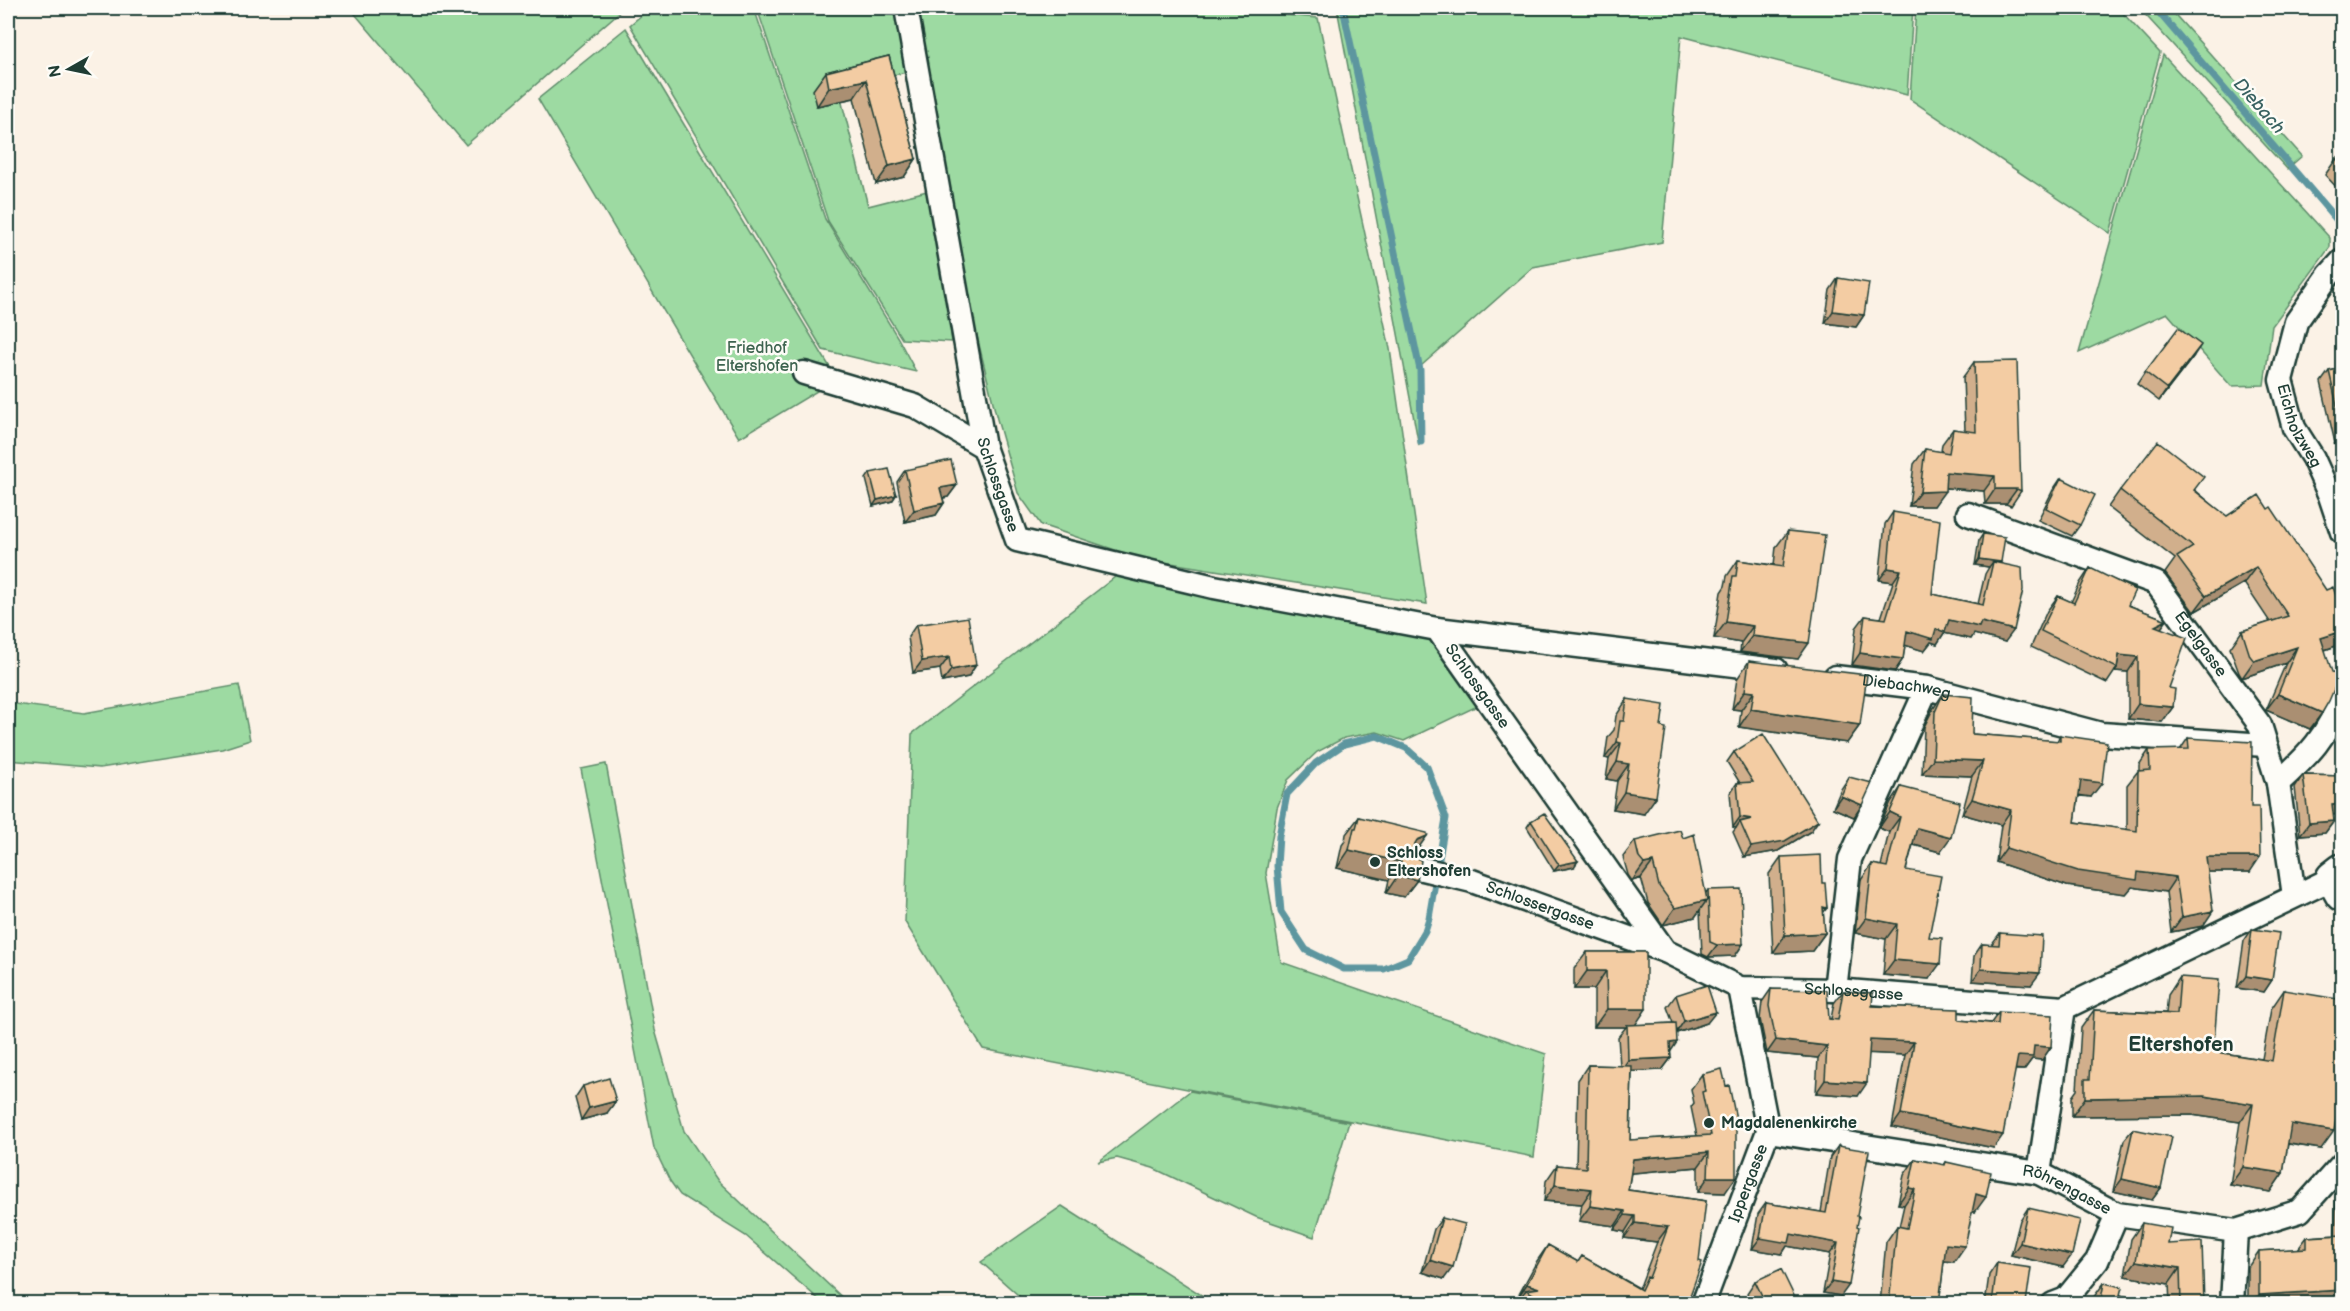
<svg xmlns="http://www.w3.org/2000/svg" width="2350" height="1311" font-family="'Balsamiq Sans',sans-serif">
  <style>
    .green { fill: #9ddaa2; stroke: #5e8c6b; stroke-width: 1.5 }
    .lines { fill: none; stroke-linecap: round; stroke-linejoin: round }
    .stream { stroke: #5d969f; stroke-width: 7 }
    .street-casing { stroke: #1f3d34; stroke-width: 27 }
    .secondary-casing { stroke: #1f3d34; stroke-width: 38 }
    .street { stroke: #fdfcf7; stroke-width: 22 }
    .secondary { stroke: #fdfcf7; stroke-width: 33 }
    .wall { fill: #d1af8c; stroke: #1f3d34; stroke-width: 1.5 }
    .shaded-wall { fill: #aa8f72; stroke: #1f3d34; stroke-width: 1.5 }
    .building { fill: #f3cca3; stroke: #1f3d34; stroke-width: 1.5 }
    .poi-dot { fill: #1f3d34; stroke: #fdfcf7; stroke-width: 2 }
    .labels { text-anchor: middle; dominant-baseline: central; stroke-width: 5; stroke-linejoin: round; paint-order: stroke }
    .park-label { font-size: 16px; fill: #3e6450; stroke: #fdfcf7 }
    .street-label { font-size: 16px; fill: #1f3d34; stroke: #fdfcf7 }
    .poi-label { font-size: 16px; font-weight: bold; fill: #1f3d34; stroke: #fdfcf7; text-anchor: start }
    .water-label { font-size: 18px; font-style: italic; fill: #396261; stroke: #fdfcf7 }
    .quarter-label { font-size: 20px; font-weight: bold; fill: #1f3d34; stroke: #fdfcf7 }
  </style>
  <rect width="100%" height="100%" fill="#fbf2e6"/>
  <filter id="ink" filterUnits="userSpaceOnUse"><feTurbulence type="fractalNoise" baseFrequency=".0167" numOctaves="2"/><feDisplacementMap in="SourceGraphic" scale="12" xChannelSelector="R" yChannelSelector="G"/><feConvolveMatrix kernelMatrix="1 2 1 2 8 2 1 2 1" color-interpolation-filters="sRGB"/></filter>
  <g filter="url(#ink)">
    <path class="green" d="M350,8H624L466,145Z
      M650,8H754L825,219L898,338L916,372L823,350L630,25Z
      M757,8H899L912,71L838,87L868,206L931,190L952,342L902,339L828,221Z
      M913,8H1213L1318,18L1390,349L1427,604L1139,558L1041,525L1018,493L997,419L966,291Z
      M1337,8H1913L1907,95L1681,36L1662,242L1533,267L1421,366L1419,446Z
      M1916,8H2118L2160,53L2110,233L1910,99Z
      M2139,8H2169L2302,156L2287,169Z
      M626,28L837,379L739,438L538,99Z
      M2163,55L2330,238V247L2272,326L2264,385L2231,386L2167,313L2079,353Z
      M1128,567L1437,629L1488,701L1404,741L1377,732L1344,738L1317,752L1288,780L1277,808L1266,873L1281,962L1546,1054L1534,1157L983,1049L905,922L912,734Z
      M239,685L250,740L222,749L100,768L8,760V703L84,713Z
      M606,764L655,1030L684,1131L718,1181L848,1303H823L746,1236L680,1195L670,1181L654,1148L581,769Z
      M1190,1091L1349,1122L1314,1237L1256,1217L1153,1168L1117,1158L1098,1162Z
      M1062,1206L1214,1303H1027L981,1262Z"/>
    <g class="lines">
      <path class="stream" d="M1343,8L1420,370L1421,442
        M2155,8L2341,225
        M1377,736L1406,748L1427,767L1446,818L1429,918L1425,931L1408,959L1384,969H1344L1306,950L1281,912L1277,866L1279,836L1287,794L1316,763L1344,744Z"/>
      <defs>
        <g id="street">
          <path id="s1" d="M906,8L984,447L1017,540L1214,587L1437,629L1665,951L1740,988L1835,990L2064,1008L2333,878"/>
          <path id="s2" d="M2342,261L2329,275L2296,322L2281,380L2294,428L2313,458L2330,496L2342,532"/>
          <path d="M804,373L915,406L984,447"/>
          <path id="s3" d="M1968,514L2156,583L2260,725L2278,783L2294,896"/>
          <path d="M1437,629L1776,670"/>
          <path id="s4" d="M1835,677L1927,688L2101,734L2265,745"/>
          <path d="M2278,783C2308,756 2329,735 2342,695"/>
          <path id="s5" d="M1414,867L1472,881L1665,951"/>
          <path d="M1835,990L1850,859L1927,688"/>
          <path id="s6" d="M1768,1131L2039,1173L2117,1214L2236,1231L2300,1211L2342,1164"/>
          <path d="M2039,1173L2064,1008"/>
          <path id="s7" d="M1703,1304L1768,1131L1740,988"/>
          <path d="M2053,1304L2066,1299L2097,1261L2117,1214"/>
          <path d="M2232,1304L2236,1231"/>
        </g>
        <path id="secondary" d="M2342,871L2333,878L2342,894"/>
      </defs>
      <use href="#street" class="street-casing"/>
      <use href="#secondary" class="secondary-casing"/>
      <use href="#street" class="street"/>
      <use href="#secondary" class="secondary"/>
    </g>
    <path class="wall" d="M889,56L916,159L904,177L876,184L854,98L817,106L813,90L826,72Z
      M2343,153V194L2325,175L2336,159Z
      M1838,278L1864,315L1856,327L1825,323L1830,290Z
      M2193,357L2159,401L2137,384L2145,372Z
      M1974,362L2021,491L2011,506L2006,504H1985L1984,491L1945,488L1934,506H1909L1914,464L1925,449L1941,452L1942,444L1953,429L1965,431L1963,377Z
      M2343,368V441L2335,443L2321,382L2329,371Z
      M905,470L957,485L948,497L943,498L944,503L936,515L905,522L897,482Z
      M870,473L896,495L892,501L873,506L866,479Z
      M2061,478L2080,525L2072,536L2038,520L2053,490Z
      M2120,490H2195L2343,616V636L2336,646L2325,650L2322,713L2310,729L2266,710L2286,663L2242,678L2239,673L2230,648L2242,631L2270,622L2244,583L2194,612L2165,573L2175,559L2108,507Z
      M1893,512L1932,594L1978,604L1985,574L1989,567L1975,565L1979,540L1983,534L2000,563L2005,642L1974,634L1971,639L1944,633L1937,644L1931,642L1924,651L1905,645L1903,659L1895,671L1852,665L1856,628L1865,616L1881,618L1893,582L1879,580L1885,524Z
      M1788,531L1798,659L1740,652L1741,643L1714,638L1721,592L1725,586L1727,576L1738,560L1774,565L1776,547Z
      M2090,568L2128,605L2167,620L2161,628L2169,688L2173,707L2162,722L2128,719V672L2115,671L2107,683L2031,647L2047,611L2058,596L2071,602L2080,583Z
      M916,625L976,665L968,677L942,682L940,669L913,673L908,637Z
      M1749,661L1860,725L1847,743L1739,727L1741,710L1732,709L1737,679Z
      M1943,694L1972,734L2057,741L2060,735L2091,797L2079,796L2075,822L2127,830V785L2138,771H2139V765L2149,750H2180L2188,738L2250,872H2208L2203,926L2171,932L2166,892L2132,887L2126,894L2067,886L1996,862L2001,825L1962,814L1972,776L1922,774L1924,727L1933,709Z
      M1627,699L1644,814L1613,809L1617,781L1606,779L1609,759L1605,758L1608,737L1614,730L1616,716Z
      M1734,752L1811,831L1778,851L1744,857L1733,832L1736,828L1733,827L1730,793L1737,783H1740L1727,762Z
      M2303,775L2343,776V808L2338,814L2333,815L2334,821L2325,833L2300,835L2295,787Z
      M1849,777L1854,817L1833,808L1841,789Z
      M1901,787L1940,852L1913,845L1906,870L1929,937V979L1883,975L1886,939L1855,933L1861,880L1872,864L1881,866L1889,832L1879,828L1891,802Z
      M1359,817L1414,854L1417,880L1404,897L1386,893L1389,880L1337,868L1342,845L1345,841L1346,834Z
      M1531,821L1574,867L1554,871L1527,827Z
      M1635,841L1705,894L1708,890L1743,944L1735,956L1708,957L1702,954L1700,910L1695,917L1663,925L1648,903L1641,878L1632,881L1628,875L1623,857Z
      M1781,857L1822,883L1827,908L1823,913L1825,933L1812,951L1773,953L1769,874Z
      M2252,929L2272,980L2264,992L2237,988L2244,941Z
      M2000,933L2031,985L1972,981L1974,956L1982,944L1991,945Z
      M1587,952H1646L1635,1025L1673,1023L1667,1007L1676,995L1707,1023L1677,1033L1670,1052L1671,1058L1662,1070L1632,1071L1630,1140L1697,1136L1691,1107L1694,1103L1691,1089L1702,1074L1725,1193L1698,1192V1167L1631,1173L1628,1190L1706,1201L1687,1304H1516L1519,1300H1516L1537,1261L1548,1245L1578,1262L1582,1256L1639,1288L1641,1284L1657,1242L1624,1238L1625,1232L1614,1230L1615,1226L1579,1221L1582,1204L1544,1201L1546,1181L1557,1165L1576,1167L1578,1080L1588,1065L1620,1066L1618,1037L1626,1027H1594V989H1574V969Z
      M2180,977L2217,1052L2262,1059L2271,1009L2284,990L2321,1149L2288,1144L2283,1173L2270,1192L2230,1185L2240,1122L2192,1115L2072,1116V1097L2077,1090L2081,1028L2094,1010L2166,1013L2168,995Z
      M1771,989L1829,1019H1831L1834,1003L1843,991L1872,1006L1959,1020L1991,1023L1999,1012L2051,1047L2042,1060L2032,1059L2024,1070H2015L1994,1148L1892,1127L1905,1055L1869,1053L1858,1096L1816,1093L1818,1058L1767,1053L1760,1019L1762,1002Z
      M583,1086L607,1113L581,1120L575,1098Z
      M2133,1129L2161,1188L2152,1200L2113,1191L2124,1140Z
      M1838,1146L1841,1296L1823,1293L1830,1254L1787,1246L1782,1254L1752,1249L1758,1214L1766,1203L1821,1212L1830,1157Z
      M1915,1159L1944,1165L1946,1162L1975,1212H1972L1954,1262L1944,1261L1939,1304H1880L1886,1242L1897,1226L1899,1227L1904,1205L1898,1204L1904,1175Z
      M2343,1188V1304H2248V1267L2259,1251L2298,1249L2307,1237L2335,1235L2336,1197Z
      M2028,1208L2063,1267L2011,1255L2020,1220Z
      M1442,1218L1444,1279L1422,1272L1434,1229Z
      M2142,1223L2168,1244L2204,1304H2170L2169,1284L2125,1276L2131,1239Z
      M1997,1263L2026,1303L2028,1304H1985L1989,1275Z
      M1755,1281L1798,1304H1752L1747,1293Z
      M2104,1283L2120,1295L2156,1304H2092L2093,1298Z"/>
    <path class="shaded-wall" d="M866,80L854,98L817,106L829,88Z
      M916,159L904,177L876,184L889,166Z
      M1833,311L1864,315L1856,327L1825,323Z
      M2201,345L2193,357L2159,401L2167,389Z
      M2343,432V441L2335,443Z
      M1946,472L1995,476L1984,491L1935,487Z
      M957,485L948,497L932,500L940,488Z
      M1995,489H2017L2006,504H1985Z
      M1945,491L1934,506H1909L1920,492Z
      M896,495L892,501L873,506L877,500Z
      M944,503L936,515L905,522L914,510Z
      M1979,559L2001,562L1996,568L1993,562L1989,567L1975,565Z
      M2256,567L2244,583L2194,612L2206,596Z
      M1888,568L1901,570L1893,582L1879,580Z
      M1949,620L1981,622L2014,630L2005,642L1974,634L1971,639L1944,633L1937,644L1931,642L1924,651L1898,643L1907,631L1936,629Z
      M2167,620L2156,635L2155,626Z
      M1726,622L1753,626L1741,643L1714,638Z
      M2343,631V636L2336,646L2309,655L2321,638Z
      M1752,636L1809,643L1798,659L1740,652Z
      M2297,647L2286,663L2242,678L2254,661Z
      M1860,653L1903,659L1895,671L1852,665Z
      M2119,655L2138,657L2128,672L2115,671L2117,668Z
      M949,657L940,669L913,673L922,661Z
      M976,665L968,677L942,682L951,670Z
      M1745,691L1754,692L1741,710L1732,709Z
      M2278,694L2322,713L2310,729L2266,710Z
      M2138,704L2173,707L2162,722L2128,719Z
      M1751,709L1860,725L1847,743L1739,727Z
      M1617,742L1621,743L1609,759L1605,758Z
      M1933,759L1983,761L1972,776L1922,774Z
      M1617,762L1629,764L1617,781L1606,779Z
      M2081,780L2102,783L2091,797L2071,794Z
      M1624,792L1656,797L1644,814L1613,809Z
      M1841,796L1862,805L1854,817L1833,808Z
      M1972,799L2011,810L2001,825L1962,814Z
      M2343,803V808L2338,814L2324,816L2332,804Z
      M1890,812L1900,817L1889,832L1879,828Z
      M1740,817L1752,819L1740,822L1736,828L1733,827Z
      M1818,821L1811,831L1778,851L1744,857L1751,847Z
      M2334,821L2325,833L2300,835L2309,823Z
      M1917,828L1951,837L1940,852L1907,843Z
      M1427,836L1414,854L1405,857L1417,840Z
      M2006,848L2138,872L2176,877L2166,892L2132,887L2126,894L2067,886L1996,862Z
      M1349,850L1401,862L1389,880L1337,868Z
      M2206,857H2260L2250,872H2195Z
      M1578,861L1574,867L1554,871L1559,865Z
      M1653,862L1641,878L1632,881L1644,864Z
      M1398,875L1417,880L1404,897L1386,893Z
      M1707,900L1695,917L1663,925L1675,908Z
      M2213,911L2203,926L2171,932L2182,917Z
      M1866,918L1897,924L1886,939L1855,933Z
      M1825,933L1812,951L1773,953L1785,935Z
      M1743,944L1735,956L1708,957L1717,945Z
      M1894,960L1940,964L1929,979L1883,975Z
      M1981,969L2040,973L2031,985L1972,981Z
      M1587,971H1606L1594,989H1574Z
      M2246,976L2272,980L2264,992L2237,988Z
      M1607,1009H1646L1634,1027L1627,1025L1626,1027H1594Z
      M1716,1012L1707,1023L1676,1033L1684,1021Z
      M1776,1040L1827,1046L1818,1058L1767,1053Z
      M1870,1040L1914,1042L1905,1055L1861,1053Z
      M1677,1042L1669,1054L1670,1043Z
      M2034,1046L2051,1047L2042,1060L2032,1059L2024,1070L2009,1069L2018,1056Z
      M1671,1058L1662,1070L1620,1072L1628,1060Z
      M1825,1080L1867,1083L1858,1096L1816,1093Z
      M2205,1096L2253,1104L2240,1122L2192,1115L2072,1116L2085,1098Z
      M616,1101L607,1113L581,1120L589,1108Z
      M1901,1114L2003,1135L1994,1148L1892,1127Z
      M2291,1124L2334,1131L2321,1149L2278,1142Z
      M1709,1152L1698,1167L1622,1174L1633,1159Z
      M2243,1167L2283,1173L2270,1192L2230,1185Z
      M1708,1177H1736L1725,1193L1698,1192Z
      M2122,1179L2161,1188L2152,1200L2113,1191Z
      M1555,1185L1592,1189L1582,1204L1544,1201Z
      M1909,1188L1915,1189L1904,1205L1898,1204Z
      M1976,1194L1986,1197L1975,1212L1965,1210Z
      M1590,1206L1625,1211L1615,1226L1579,1221Z
      M1625,1215L1635,1216L1625,1232L1614,1230Z
      M1635,1223L1668,1227L1657,1242L1624,1238Z
      M1791,1234L1838,1243L1830,1254L1787,1246L1782,1254L1752,1249L1760,1238Z
      M2020,1243L2072,1255L2063,1267L2011,1255Z
      M1946,1244L1965,1246L1954,1262L1935,1260Z
      M1430,1260L1453,1267L1444,1279L1422,1272Z
      M2136,1261L2180,1268L2169,1284L2125,1276Z
      M1831,1282L1849,1285L1841,1296L1823,1293Z
      M1527,1284L1539,1288L1526,1290L1519,1300H1516Z
      M2343,1290V1304H2253L2259,1295Z
      M1607,1300L1617,1304H1605Z"/>
    <path class="building" d="M889,56L916,159L889,166L866,80L829,88L826,72Z
      M2343,153V165L2336,159Z
      M1838,278L1869,283L1864,315L1833,311Z
      M2178,328L2201,345L2167,389L2145,372Z
      M2017,361L2021,491L2017,489H1995V476L1946,472L1945,491L1920,492L1925,449L1949,453L1953,429L1976,432L1974,362Z
      M2343,368V431L2329,371Z
      M2158,441L2204,477L2194,490L2227,516L2259,495L2268,509L2271,507L2326,590L2333,587L2343,616V631L2321,638L2332,672L2340,675L2329,701L2322,713L2278,694L2297,647L2254,661L2250,656L2242,631L2288,616L2256,567L2206,596L2177,557L2193,547L2120,490Z
      M951,460L957,485L940,488L944,503L914,510L905,470Z
      M889,469L896,495L877,500L870,473Z
      M2061,478L2095,495L2080,525L2046,508Z
      M1893,512L1940,520L1932,594L1983,605L1993,562L2022,568L2023,590L2014,630L1981,622L1979,627L1949,620L1945,632L1936,629L1933,639L1907,631L1903,659L1860,653L1865,616L1886,619L1901,570L1888,568Z
      M1788,531L1825,535L1809,643L1752,636L1753,626L1726,622L1733,576H1736L1738,560L1783,567Z
      M1983,534L2005,537L2001,562L1979,559Z
      M2090,568L2135,590L2128,605L2167,620L2155,626L2187,638L2169,688L2175,689L2173,707L2138,704V657L2119,655L2117,668L2041,631L2058,596L2074,603Z
      M968,617L976,665L951,670L949,657L922,661L916,625Z
      M1749,661L1867,675L1860,725L1751,709L1754,692L1745,691Z
      M1943,694L1973,697L1972,734L2060,741V735L2107,742L2102,783L2081,780L2075,822L2137,831L2138,771L2150,770L2149,750L2189,749L2188,738L2252,742L2251,807H2259L2260,857H2206L2213,911L2182,917L2176,877L2138,872L2137,880L2078,871L2006,848L2011,810L1972,799L1983,761L1933,759L1935,712Z
      M1627,699L1664,705L1661,727L1666,728L1656,797L1624,792L1629,764L1617,762L1621,743L1617,742L1620,721H1624Z
      M1763,734L1818,821L1785,841L1751,847L1740,822L1752,819L1740,817L1737,783L1753,782L1734,752Z
      M2303,775L2343,776V803L2332,804L2334,821L2309,823Z
      M1849,777L1872,783L1862,805L1841,796Z
      M1901,787L1960,802L1951,837L1917,828L1906,870L1941,876L1929,937L1942,938L1940,964L1894,960L1897,924L1866,918L1872,864L1887,867L1900,817L1890,812Z
      M1544,813L1578,861L1559,865L1531,821Z
      M1359,817L1427,833V836L1417,840L1413,847L1414,854L1421,861L1417,880L1398,875L1401,862L1349,850L1354,828H1356Z
      M1680,830L1683,838L1694,834L1707,900L1675,908L1659,886L1653,862L1644,864L1639,858L1635,841Z
      M1821,855L1822,883H1825L1827,908L1823,907L1825,933L1785,935L1781,857Z
      M1741,889L1743,944L1717,945L1710,942L1708,890Z
      M2252,929L2279,933L2272,980L2246,976Z
      M2000,933L2042,936L2040,973L1981,969L1982,944L1999,945Z
      M1587,952H1646V1009H1607L1606,971H1587Z
      M2180,977L2219,980L2214,1044H2217V1052L2272,1061L2284,990L2343,1000V1079L2334,1131L2291,1124L2283,1173L2243,1167L2253,1104L2205,1096L2085,1098V1079H2090L2094,1010L2177,1014Z
      M1707,985L1716,1012L1684,1021L1676,995Z
      M1771,989L1827,990L1829,1019L1838,1020L1843,991L1873,993L1872,1006L1959,1009V1020L1998,1024L1999,1012L2053,1015L2051,1047L2034,1046L2033,1057L2018,1056L2003,1135L1901,1114L1914,1042L1870,1040L1867,1083L1825,1080L1827,1046L1776,1040L1769,1006Z
      M1676,1023L1677,1042L1670,1043L1671,1058L1628,1060L1627,1025Z
      M1588,1065L1632,1066L1630,1140L1711,1135L1702,1092L1705,1091L1702,1074L1722,1069L1726,1086L1729,1085L1736,1119V1177H1708L1709,1152L1633,1159L1628,1190L1706,1201L1699,1261L1702,1262L1687,1304H1617L1607,1300L1605,1304H1550L1526,1290L1539,1288L1527,1284L1548,1245L1578,1262L1582,1256L1641,1290L1647,1277L1649,1278L1668,1227L1635,1223V1216L1625,1215V1211L1590,1206L1592,1189L1555,1185L1557,1165L1586,1168Z
      M609,1078L616,1101L589,1108L583,1086Z
      M2133,1129L2172,1137L2161,1188L2122,1179Z
      M1838,1146L1869,1151L1857,1216L1859,1217L1857,1226L1859,1227L1849,1285L1831,1282L1838,1243L1791,1234L1789,1243L1760,1238L1766,1203L1826,1213Z
      M1915,1159L1945,1165L1946,1162L1991,1172L1986,1197L1976,1194L1965,1246L1946,1244L1939,1304H1889L1897,1226L1907,1228L1915,1189L1909,1188Z
      M2028,1208L2080,1220L2072,1255L2020,1243Z
      M1442,1218L1465,1224L1453,1267L1430,1260Z
      M2142,1223L2171,1228L2168,1244L2202,1242L2204,1304H2181L2180,1268L2136,1261Z
      M2343,1235V1290L2259,1295V1251L2307,1248V1237Z
      M1997,1263L2031,1268L2026,1303L2028,1304H1992Z
      M1781,1269L1798,1304H1766L1755,1281Z
      M2104,1283L2122,1287L2120,1295L2156,1304H2100Z"/>
  </g>
  <g class="poi-dot">
    <circle cx="1375" cy="862" r="6"/>
    <circle cx="1709" cy="1123" r="6"/>
  </g>
  <g class="labels">
    <g class="park-label">
      <text x="757" y="348">Friedhof<tspan x="757" dy="18">Eltershofen</tspan></text>
    </g>
    <g class="street-label">
      <text stroke="none"><textPath href="#s2" startOffset="186">Eichholzweg</textPath></text>
      <text stroke="none"><textPath href="#s1" startOffset="486">Schlossgasse</textPath></text>
      <text stroke="none"><textPath href="#s3" startOffset="276">Egelgasse</textPath></text>
      <text stroke="none"><textPath href="#s1" startOffset="1044">Schlossgasse</textPath></text>
      <text stroke="none"><textPath href="#s4" startOffset="72">Diebachweg</textPath></text>
      <text stroke="none"><textPath href="#s5" startOffset="132">Schlossergasse</textPath></text>
      <text stroke="none"><textPath href="#s1" startOffset="1566">Schlossgasse</textPath></text>
      <text stroke="none"><textPath href="#s7" startOffset="129">Ippergasse</textPath></text>
      <text stroke="none"><textPath href="#s6" startOffset="306">Röhrengasse</textPath></text>
    </g>
    <g class="poi-label">
      <text x="1387" y="853">Schloss<tspan x="1387" dy="18">Eltershofen</tspan></text>
      <text x="1721" y="1123">Magdalenenkirche</text>
    </g>
    <g class="water-label">
      <text transform="translate(2259 106) rotate(49)">Diebach</text>
    </g>
    <g class="quarter-label">
      <text x="2181" y="1045">Eltershofen</text>
    </g>
  </g>
  <rect width="2350" height="1311" fill="none" stroke="#fdfcf7" stroke-width="30"/>
  <rect x="15" y="15" width="2320" height="1281" fill="none" stroke="#1f3d34" stroke-width="2" filter="url(#ink)"/>
  <g transform="translate(69 69) rotate(261)" stroke="#fdfcf7" stroke-width="4.5" paint-order="stroke">
  <path d="M0-4.5L10 22L0 15L-10 22Z" fill="#1f3d34"/>
  <text y="-9" font-size="16" font-weight="bold" text-anchor="middle" fill="#1f3d34">N</text>
  </g>
</svg>
